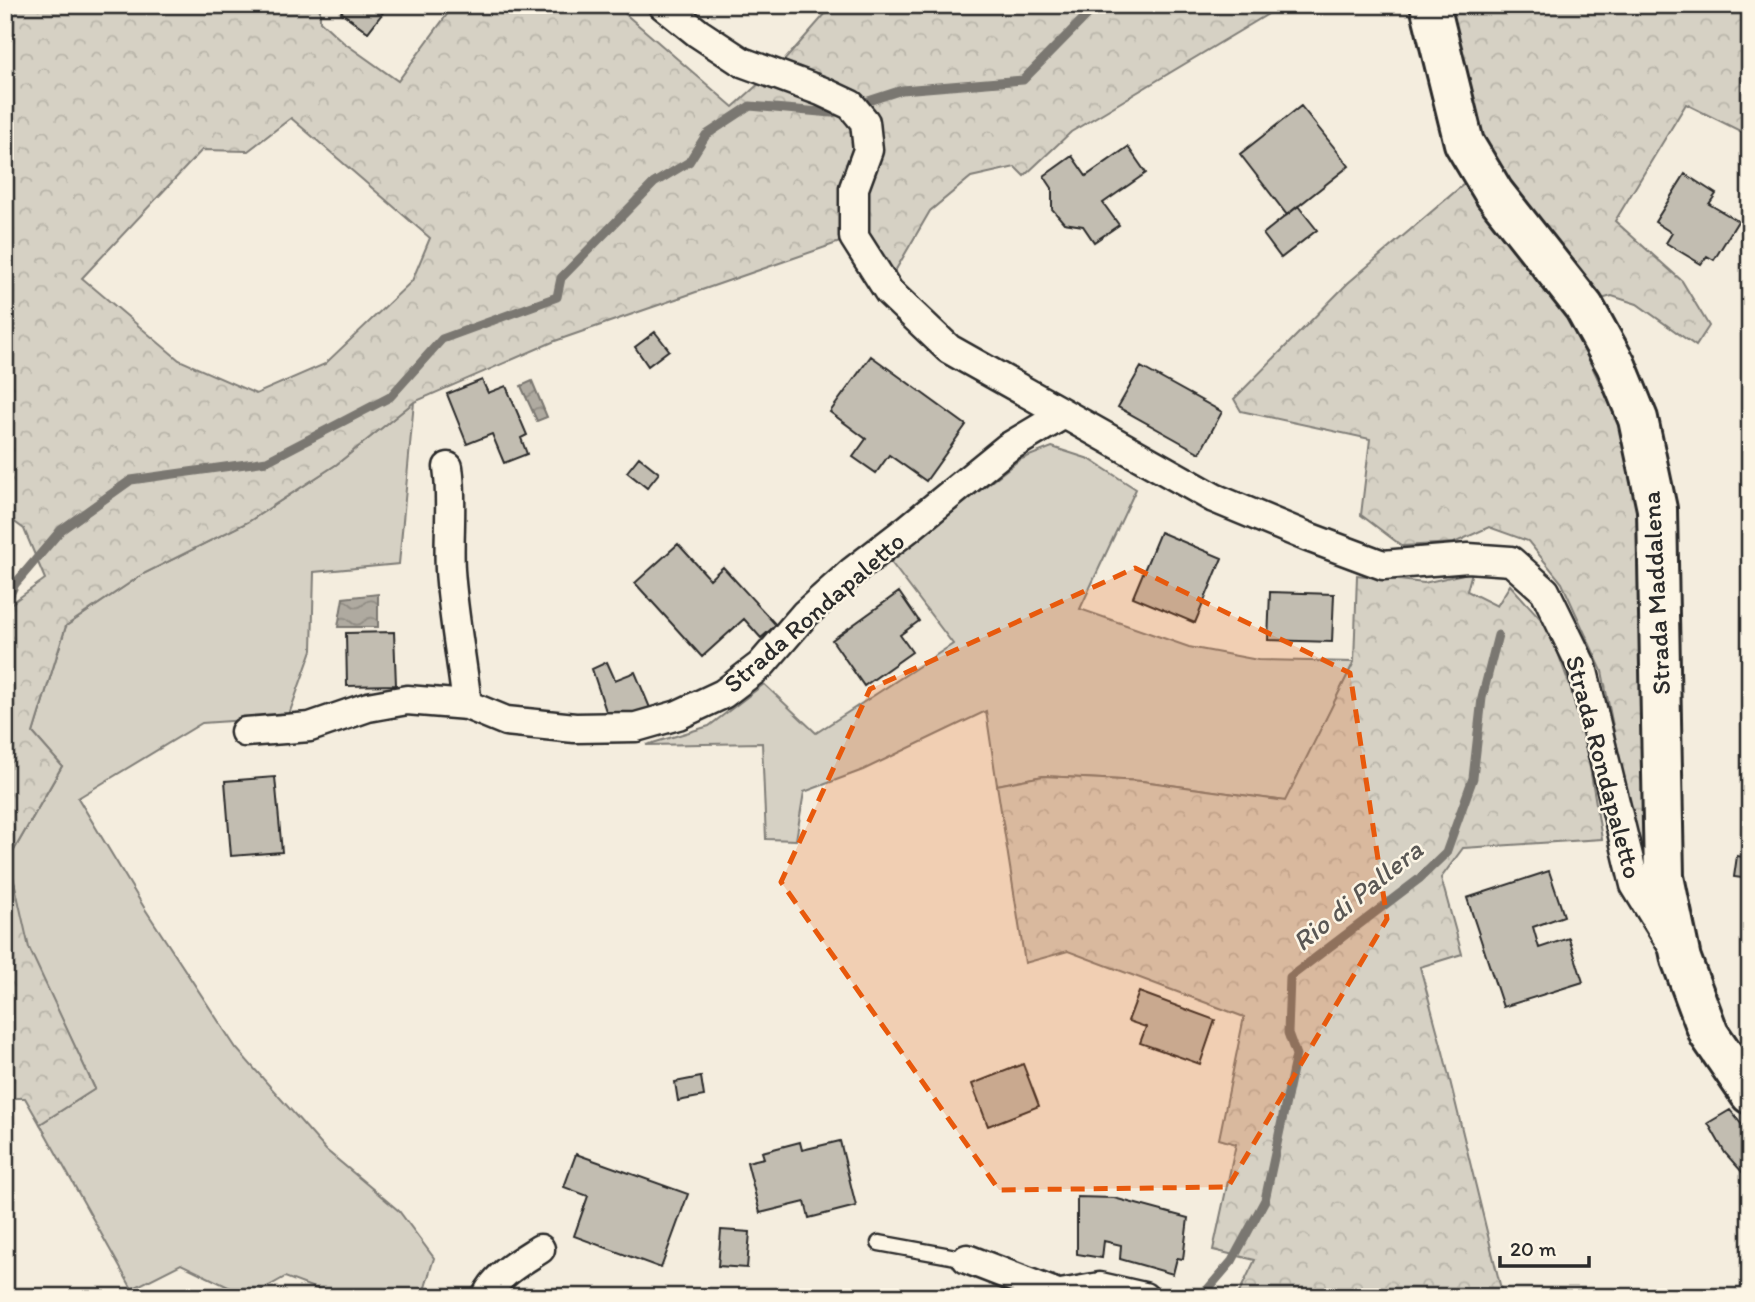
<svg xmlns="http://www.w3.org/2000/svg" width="1755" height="1302" font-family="Itim,sans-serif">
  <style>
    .grass { fill: #d6d1c4; stroke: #807e78; stroke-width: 2 }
    .forest { fill: url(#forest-crowns); stroke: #807e78; stroke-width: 2; fill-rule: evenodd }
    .water { fill: url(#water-waves); stroke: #7a7771; stroke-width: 2 }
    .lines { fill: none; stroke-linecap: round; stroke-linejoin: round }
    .stream { stroke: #7a7771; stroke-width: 9 }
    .building { fill: #c2bdb1; stroke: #2b2b2b; stroke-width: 2 }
    .lane-casing { stroke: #2b2b2b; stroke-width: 19 }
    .street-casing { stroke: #2b2b2b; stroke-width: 33 }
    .secondary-casing { stroke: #2b2b2b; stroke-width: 44 }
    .lane { stroke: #fcf5e5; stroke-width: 14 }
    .street { stroke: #fcf5e5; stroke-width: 28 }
    .secondary { stroke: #fcf5e5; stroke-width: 38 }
    .marked { fill: #e8590c; fill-opacity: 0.2; stroke: #e8590c; stroke-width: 5; stroke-dasharray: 14 9; stroke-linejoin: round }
    .labels { text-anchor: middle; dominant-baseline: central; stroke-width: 5; stroke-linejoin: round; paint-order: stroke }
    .street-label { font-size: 26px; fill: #2b2b2b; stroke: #fcf5e5 }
    .water-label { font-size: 28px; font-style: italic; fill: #595754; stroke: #fcf5e5 }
  </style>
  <defs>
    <pattern id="forest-crowns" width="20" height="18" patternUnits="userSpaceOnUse" patternTransform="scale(1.75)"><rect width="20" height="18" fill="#d6d1c4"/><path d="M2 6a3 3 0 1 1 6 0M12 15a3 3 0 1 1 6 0" fill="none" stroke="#b8b4a9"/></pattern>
    <pattern id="water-waves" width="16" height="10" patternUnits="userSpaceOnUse" patternTransform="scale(1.75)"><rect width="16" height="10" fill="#afaaa0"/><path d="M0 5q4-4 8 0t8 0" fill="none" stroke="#8f8b83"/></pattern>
  </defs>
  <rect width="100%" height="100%" fill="#f4edde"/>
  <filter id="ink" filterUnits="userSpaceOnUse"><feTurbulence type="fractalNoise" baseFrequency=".0143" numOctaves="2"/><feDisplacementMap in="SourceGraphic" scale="14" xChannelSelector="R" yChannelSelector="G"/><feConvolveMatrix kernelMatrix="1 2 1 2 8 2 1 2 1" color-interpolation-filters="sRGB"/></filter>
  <g filter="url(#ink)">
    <path class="grass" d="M414,402L399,564L314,572L312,650L288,717L202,723L78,798L145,909L236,1048L326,1150L399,1211L434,1258L423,1294L425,1297H338L285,1277L249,1297L181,1264L132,1289L40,1124L95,1089L28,948L9,859L62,766L33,733L66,626L143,574L248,522L337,464Z
      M1052,447L1089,459L1136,489L1080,609L1189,647L1258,660L1354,662L1286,801L1142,781L1043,776L997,785L986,711L863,770L804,792L796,840L766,839L762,743L646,745L709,726L764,684L816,733L953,644L890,561L1019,460Z"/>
    <path class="forest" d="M5,5H320V21L343,42L398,81L454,5H615L733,107L783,62L833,5H1283L1071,132L1024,176L1015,167L971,177L930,211L891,278L863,234L555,341L414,402L337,464L248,522L143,574L66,626L33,733L62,766L9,859L29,948L95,1089L40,1124L25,1098H5V608L45,579L24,529L5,515ZM291,118L430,238L412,281L325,364L256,394L179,360L82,278L202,150L248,151Z
      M1448,5H1750V136L1686,104L1615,221L1682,281L1709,326L1696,346L1637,304L1612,296L1590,302L1472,134Z
      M1464,184L1569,318L1617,419L1636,493L1643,624L1650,876L1643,877L1602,671L1562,583L1528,541L1489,527L1454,543L1402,546L1361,515L1370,439L1241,411L1234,399L1348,283Z
      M1472,572L1467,591L1497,606L1510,585L1549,628L1571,689L1589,762L1602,839L1463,848L1441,878L1462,954L1420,967L1443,1052L1503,1297H1237L1255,1260L1213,1250L1236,1144L1219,1139L1244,1017L1068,951L1025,963L997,785L1043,776L1142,781L1285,801L1354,662L1357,575L1424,583Z"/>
    <path class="water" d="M532,381L547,417L537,421L521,386Z
      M378,594V627H338L343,598Z"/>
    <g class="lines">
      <path class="stream" d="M856,105L902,90L1023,80L1097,5
        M5,605L15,584L61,530L131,480L267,461L390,397L442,339L557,297L561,278L654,183L689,162L706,135L750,106L832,113L843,110
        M1201,1297L1232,1261L1265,1200L1296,1055L1288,1033L1290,977L1419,879L1446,853L1473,778L1482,698L1498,635"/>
    </g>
    <path class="building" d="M347,5H379L385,10L368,32L341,12Z
      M1301,106L1349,166L1287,215L1240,154Z
      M1128,147L1146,173L1103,203L1119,225L1094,242L1083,226L1064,223L1052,209V188L1044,176L1072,156L1086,176Z
      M1685,174L1716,194L1709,204L1738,221L1714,260L1707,256L1701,264L1666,243L1672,233L1655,222Z
      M1298,206L1317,230L1281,258L1263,234Z
      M655,332L669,350L648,366L635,347Z
      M871,356L966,425L926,481L889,455L876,473L853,457L866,439L830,412Z
      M1141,367L1222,412L1200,453L1118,407Z
      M482,380L488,393L506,386L527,435L521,438L527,454L504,463L492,434L467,444L447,394Z
      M639,457L659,473L647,488L627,472Z
      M1750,477V531L1742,479Z
      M1160,532L1222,558L1195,623L1133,597Z
      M678,544L710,579L723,567L776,625L761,638L744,619L702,657L635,583Z
      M899,592L919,621L900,635L912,652L864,686L832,640Z
      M1270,592L1334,594L1332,642L1268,640Z
      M394,632L396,685L347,686L346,633Z
      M607,662L615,680L635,672L653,715L610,723L592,669Z
      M275,777L282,852L231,856L225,781Z
      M1737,856L1750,858V879L1734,877Z
      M1549,871L1564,916L1533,927L1539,948L1569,938L1583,982L1503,1007L1467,898Z
      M1139,992L1215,1020L1200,1064L1140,1043L1146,1027L1128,1021Z
      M1023,1064L1039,1106L988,1126L972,1084Z
      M701,1077L704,1096L678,1101L675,1082Z
      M1730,1110L1750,1135V1181L1725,1153L1708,1123Z
      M840,1141L856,1206L809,1218L805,1202L760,1213L747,1162L764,1158L762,1152L800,1142L802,1150Z
      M576,1154L688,1194L661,1268L574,1236L588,1196L564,1187Z
      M1077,1197L1114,1198L1188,1218L1183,1259L1177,1258L1173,1274L1120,1259L1121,1245L1104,1241L1102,1258L1077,1254Z
      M721,1230L750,1232L747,1268L718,1266Z"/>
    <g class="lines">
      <defs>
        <path id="lane" d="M879,1243L967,1259"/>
        <path id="street" d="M663,5L698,33L742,62L821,91L851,105L865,122L868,150L854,188V237L889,292L949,349L1214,498L1308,537L1383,565L1468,558L1511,561L1545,591L1582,667L1635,885L1672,945
          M448,467C453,502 448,535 450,570C453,615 462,660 467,705
          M245,732L310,727L368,707L407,700L467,705L506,721L575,728L636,727L678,715L723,694L761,665L805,614L853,571L909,528L1007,448L1064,414
          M967,1259L1055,1293
          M486,1297C497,1274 520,1262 540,1249
          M1044,1297L1100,1287L1144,1297"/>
        <path id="secondary" d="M1430,5L1464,143L1494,193L1584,307L1616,365L1638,419L1657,509L1664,877L1681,959L1709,1034L1750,1094"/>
      </defs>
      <use href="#lane" class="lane-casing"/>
      <use href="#street" class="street-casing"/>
      <use href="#secondary" class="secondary-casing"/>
      <use href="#lane" class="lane"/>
      <use href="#street" class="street"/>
      <use href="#secondary" class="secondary"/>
    </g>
  </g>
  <path class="marked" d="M1135,568L1350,673L1387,919L1228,1187L999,1190L781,882L870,689Z"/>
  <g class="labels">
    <g class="street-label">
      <text transform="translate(1656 593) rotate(-93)">Strada Maddalena</text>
      <text transform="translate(814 612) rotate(-41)">Strada Rondapaletto</text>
      <text transform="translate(1604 767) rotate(75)">Strada Rondapaletto</text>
    </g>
    <g class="water-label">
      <text transform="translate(1357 895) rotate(-39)">Rio di Pallera</text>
    </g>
  </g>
  <rect width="1755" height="1302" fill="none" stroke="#fcf5e5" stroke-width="28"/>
  <rect x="14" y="14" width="1727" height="1274" fill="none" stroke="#2b2b2b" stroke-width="2.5" filter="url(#ink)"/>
  <path d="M1500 1256v10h89v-10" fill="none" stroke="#2b2b2b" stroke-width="3.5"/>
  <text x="1510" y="1256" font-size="21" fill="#2b2b2b" stroke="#fcf5e5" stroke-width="5" paint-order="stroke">20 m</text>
</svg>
